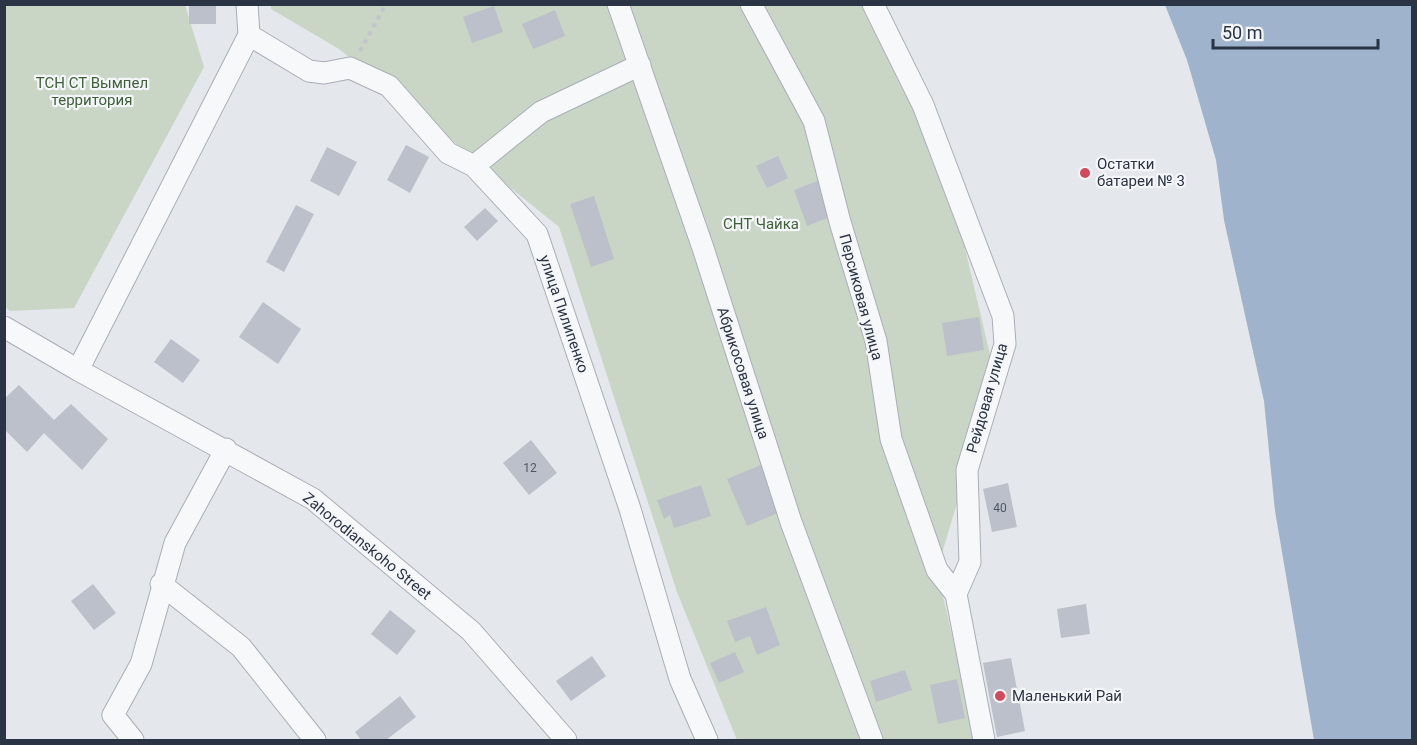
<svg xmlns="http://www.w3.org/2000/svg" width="1417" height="745" font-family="Roboto,sans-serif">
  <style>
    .green { fill: #c9d6c5 }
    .water { fill: #9fb4cc }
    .building { fill: #bbc0ca }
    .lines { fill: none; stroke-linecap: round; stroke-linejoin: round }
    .minor-casing { stroke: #a9aeb7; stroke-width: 23 }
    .path { stroke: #c2c5cb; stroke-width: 4; stroke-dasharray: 4.5 4.5; stroke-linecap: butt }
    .minor { stroke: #f7f8fa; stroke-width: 21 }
    .poi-dot { fill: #d1495b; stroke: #f4f6f9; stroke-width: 2 }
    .labels { text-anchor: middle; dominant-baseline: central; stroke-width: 4.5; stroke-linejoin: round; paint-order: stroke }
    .number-label { font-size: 12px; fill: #4f5766 }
    .park-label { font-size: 15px; fill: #3f6138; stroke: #f4f6f9 }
    .poi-label { font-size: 15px; fill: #2b3445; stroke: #f4f6f9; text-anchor: start }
    .street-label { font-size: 15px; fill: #2b3445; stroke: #f4f6f9 }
  </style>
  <rect width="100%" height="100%" fill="#e4e7ec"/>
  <path class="green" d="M271,4L870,5L945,163L995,376L937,570L976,740H737L677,592L559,227L339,49L271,9Z
    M4,5H185L204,67L74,308L10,311L5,307Z"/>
  <path class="water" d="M1165,5H1412V740H1314L1275,511L1264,401L1224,220L1216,160L1187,60Z"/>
  <path class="building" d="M189,4H216V24H189Z
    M494,6L503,32L472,43L463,17Z
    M555,10L565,36L533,49L522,24Z
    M406,145L429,157L410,193L387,180Z
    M327,147L357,162L339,196L310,181Z
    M778,156L788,178L767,188L756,166Z
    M820,180L833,216L807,226L794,190Z
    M594,196L614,259L591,267L570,204Z
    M296,205L314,214L284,272L266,262Z
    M485,208L498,221L477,241L464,227Z
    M263,302L301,329L278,364L239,337Z
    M979,317L984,350L947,356L942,323Z
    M171,339L200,360L183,383L154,362Z
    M19,385L54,420L71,404L108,439L82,470L44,433L27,452L4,429V399Z
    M531,440L557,473L529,495L503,463Z
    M761,465L780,512L747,526L727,479Z
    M1008,483L1017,527L992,532L983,489Z
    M701,485L711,516L674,528L670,515L664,519L657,500Z
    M93,584L116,613L94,630L71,601Z
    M1086,604L1090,634L1061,638L1057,609Z
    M766,607L780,645L757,655L750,636L735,642L727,621Z
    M390,610L416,631L397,655L371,634Z
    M735,652L744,672L719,683L710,663Z
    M592,656L606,676L571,701L556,681Z
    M1011,658L1025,731L997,737L983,663Z
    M905,670L912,690L876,702L870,681Z
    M957,679L965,718L938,724L930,685Z
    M400,696L416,717L386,740H361L355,732Z"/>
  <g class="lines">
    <defs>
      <path id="minor" d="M618,4L703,248L791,522L872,740
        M751,4L814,121L840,222L876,341L891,439L937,570L956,594
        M873,4L923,105L1003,316L1005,344L967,470L970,562L956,594L984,740
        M249,35L309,71L324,73L350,68L389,86L448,153L474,166L537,234L630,509L680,679L707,740
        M474,166L541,112L640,65
        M4,327L78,370L313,499L471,631L566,740
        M78,370L249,35L247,4
        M161,584L241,647L315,740
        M133,740L113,715L141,664L175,543L226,449"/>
    </defs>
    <use href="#minor" class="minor-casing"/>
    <path class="path" d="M360,51L386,4"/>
    <use href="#minor" class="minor"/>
  </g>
  <g class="poi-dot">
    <circle cx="1085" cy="173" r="6"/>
    <circle cx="1000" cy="696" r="6"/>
  </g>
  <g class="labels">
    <g class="number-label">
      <text x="530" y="468">12</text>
      <text x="1000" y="508">40</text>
    </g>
    <g class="park-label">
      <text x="92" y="83">ТСН СТ Вымпел<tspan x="92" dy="17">территория</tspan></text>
      <text x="761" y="224">СНТ Чайка</text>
    </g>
    <g class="poi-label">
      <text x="1097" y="164">Остатки<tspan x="1097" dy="17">батареи № 3</tspan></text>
      <text x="1012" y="696">Маленький Рай</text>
    </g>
    <g class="street-label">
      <text transform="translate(861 297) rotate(75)">Персиковая улица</text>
      <text transform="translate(564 314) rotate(71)">улица Пилипенко</text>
      <text transform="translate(743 373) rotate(72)">Абрикосовая улица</text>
      <text transform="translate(987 398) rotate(-74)">Рейдовая улица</text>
      <text transform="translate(367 546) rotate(39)">Zahorodianskoho Street</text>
    </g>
  </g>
  <rect width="1417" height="745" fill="none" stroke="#2b3445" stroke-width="12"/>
  <path d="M1213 39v9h165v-9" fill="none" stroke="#2b3445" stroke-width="3"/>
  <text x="1222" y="39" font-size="18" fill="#2b3445" stroke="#f4f6f9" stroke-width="4.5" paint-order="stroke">50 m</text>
</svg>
